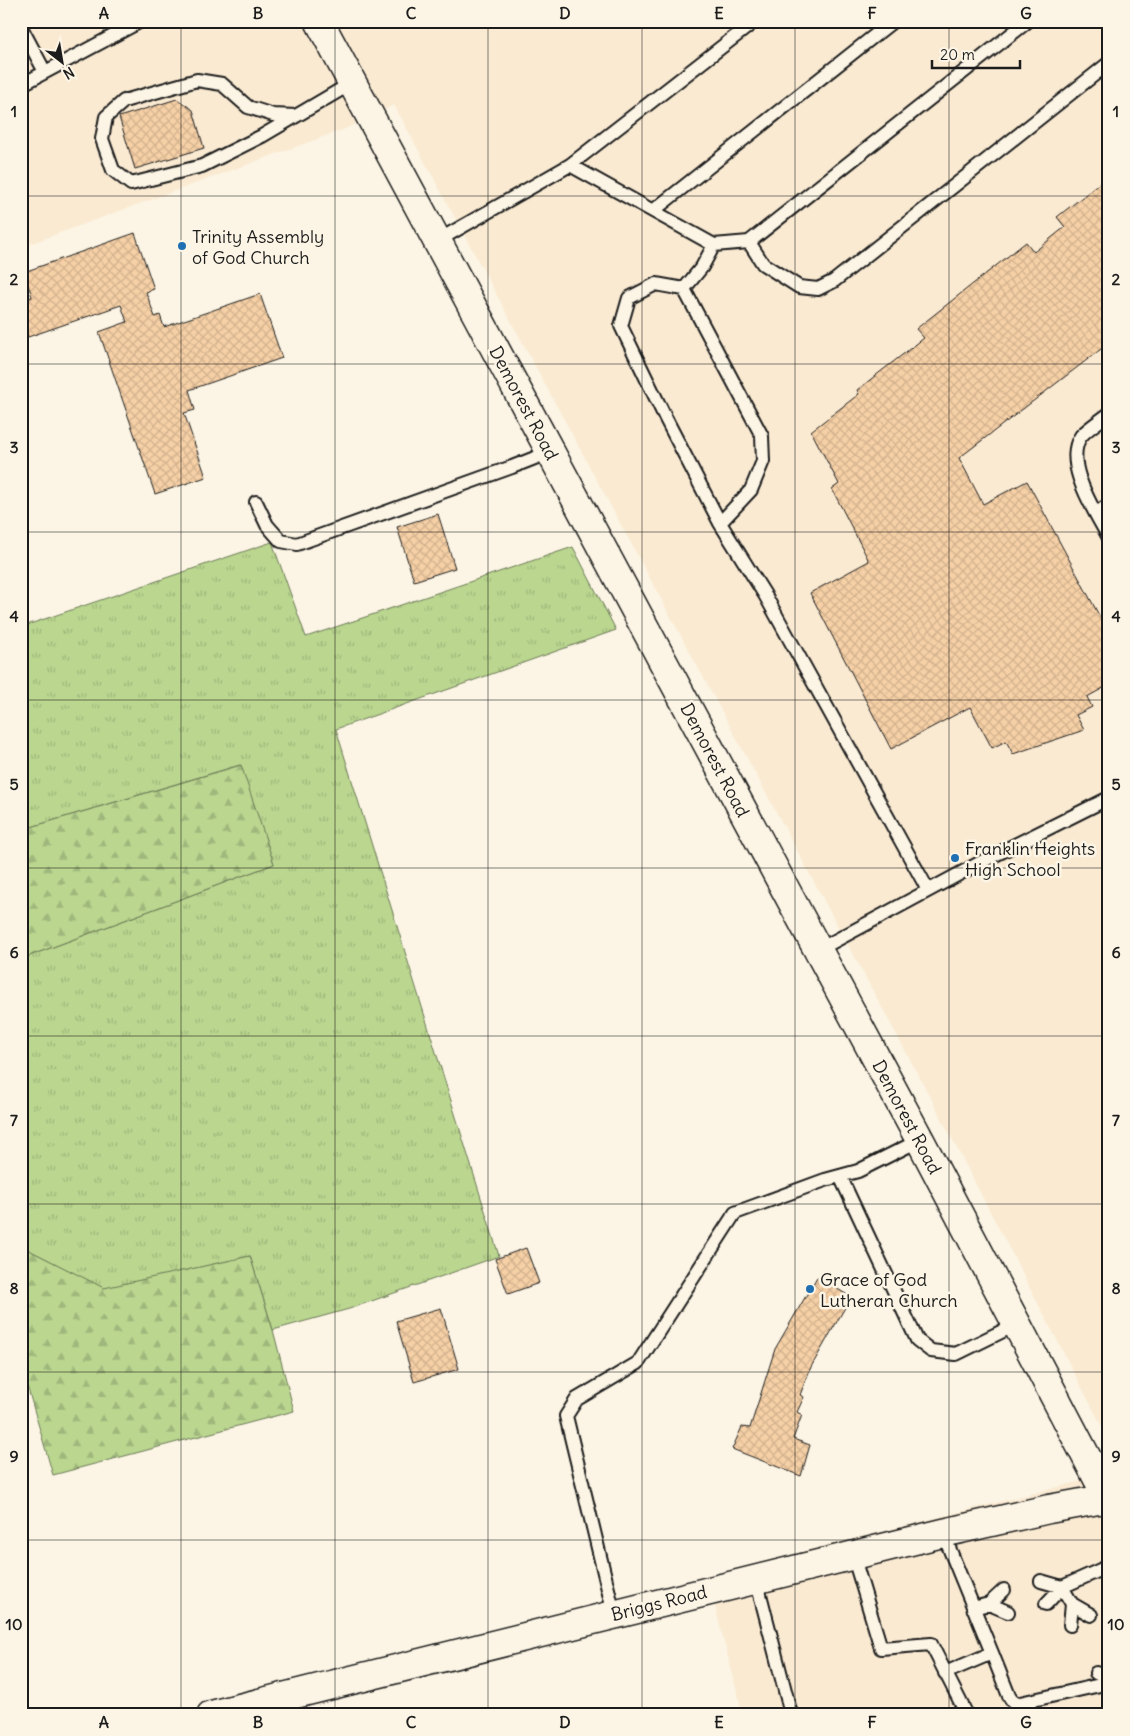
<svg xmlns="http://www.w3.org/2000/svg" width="1130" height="1736" font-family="Delius,sans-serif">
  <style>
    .built { fill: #faead2 }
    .grass { fill: url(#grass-tufts); stroke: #6b7956 }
    .forest { fill: url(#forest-firs); stroke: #6b7956 }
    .building { fill: url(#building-cross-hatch); stroke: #1c1c1c }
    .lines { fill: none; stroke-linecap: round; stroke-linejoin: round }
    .lane-casing { stroke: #1c1c1c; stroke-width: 16 }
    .secondary-casing { stroke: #1c1c1c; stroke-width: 31 }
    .lane { stroke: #fcf5e5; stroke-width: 12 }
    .secondary { stroke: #fcf5e5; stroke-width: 28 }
    .grid { fill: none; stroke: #1c1c1c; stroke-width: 1; stroke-opacity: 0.55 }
    .poi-dot { fill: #1f6fb2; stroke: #fcf5e5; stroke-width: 2 }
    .labels { text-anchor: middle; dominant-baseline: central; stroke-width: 5; stroke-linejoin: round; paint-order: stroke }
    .poi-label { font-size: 18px; fill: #1c1c1c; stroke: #fcf5e5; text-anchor: start }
    .street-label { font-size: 18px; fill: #1c1c1c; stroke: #fcf5e5 }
    .neatline { fill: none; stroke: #1c1c1c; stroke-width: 2 }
    .grid-label { font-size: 16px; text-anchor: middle; font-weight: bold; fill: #1c1c1c }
  </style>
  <defs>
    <pattern id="grass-tufts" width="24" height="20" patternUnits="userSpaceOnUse" patternTransform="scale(1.25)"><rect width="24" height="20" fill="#bad68f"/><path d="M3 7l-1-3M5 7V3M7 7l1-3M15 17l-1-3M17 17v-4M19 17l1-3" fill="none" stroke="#9fb77b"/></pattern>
    <pattern id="forest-firs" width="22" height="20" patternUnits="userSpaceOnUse" patternTransform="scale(1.25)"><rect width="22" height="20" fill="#bad68f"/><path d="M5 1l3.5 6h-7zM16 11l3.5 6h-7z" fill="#9fb77b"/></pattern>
    <pattern id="building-cross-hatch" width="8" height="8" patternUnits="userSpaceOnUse" patternTransform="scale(1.25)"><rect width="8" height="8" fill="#f6d0a6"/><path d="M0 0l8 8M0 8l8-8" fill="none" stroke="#d2b28e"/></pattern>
  </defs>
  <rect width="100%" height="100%" fill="#fcf5e5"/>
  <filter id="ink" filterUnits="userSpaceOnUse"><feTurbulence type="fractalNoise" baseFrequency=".02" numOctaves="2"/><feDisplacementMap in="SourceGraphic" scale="10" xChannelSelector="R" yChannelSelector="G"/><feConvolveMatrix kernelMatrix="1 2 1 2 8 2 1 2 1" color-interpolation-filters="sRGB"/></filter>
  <g filter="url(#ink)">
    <path class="built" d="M21,21H1109V1437L1106,1434L935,1106L394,105L345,129L21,247Z
      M1109,1474V1715H743L707,1576Z"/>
    <path class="grass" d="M272,542L306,637L573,547L616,630L336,729L499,1256L349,1309L273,1330L250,1256L104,1289L21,1246V959L274,864L240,765L21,830V627Z"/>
    <path class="forest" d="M241,765L274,864L21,959V830Z
      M21,1246L104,1288L250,1256L273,1330L294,1411L53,1475L21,1365Z"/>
    <path class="building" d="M177,99L193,110L204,148L135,169L119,117Z
      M1109,176V351L1105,346L959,458L983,504L1027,481L1109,634V685L1087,697L1092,707L1076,715L1084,730L1013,754L1006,741L992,748L970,707L891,749L810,593L869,561L832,489L839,484L811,431L859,394L857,390L924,338L916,329L1026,242L1034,252L1065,227L1057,217Z
      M135,233L154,289L146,292L155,317L160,315L164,327L260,294L282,358L189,390L195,410L184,413L206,477L155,494L99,332L127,322L121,305L28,337L21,318V301L32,297L24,272Z
      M438,514L455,568L414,581L397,527Z
      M526,1248L539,1283L508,1294L495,1259Z
      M817,1277L851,1297L811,1367L800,1395L804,1397L797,1412L802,1415L793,1439L810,1445L801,1476L732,1449L742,1427L750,1428L775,1349Z
      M441,1308L459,1369L414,1382L396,1321Z"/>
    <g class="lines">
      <defs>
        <path id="lane" d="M21,27L45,72
          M21,85L141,21
          M296,116L273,115L248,107L222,84L197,80L124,101L106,117L102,139L113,170L131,184L202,166L262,136L352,83
          M570,165L714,245L702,267L684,289L656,284L629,298L621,326L665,417L720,523L765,595L928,890
          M653,211L893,21
          M437,241L570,165L755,21
          M749,242L763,264L799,287L818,289L834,281L1109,63
          M714,245L749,242L1028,21
          M684,289L762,436L763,461L751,490L720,523
          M1109,414C1101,420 1087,429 1081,436C1062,463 1096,513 1109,538
          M256,502L267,525L281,541L297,544L512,467L550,452
          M1096,514L1109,504
          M818,950L987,859L1109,798
          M840,1176L917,1340L931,1351L956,1354L1017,1324
          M943,1533L992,1653L945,1673
          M853,1555L881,1648L931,1644L967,1715
          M756,1579L790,1710
          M1041,1581L1062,1587L1072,1604
          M989,1604L1008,1612
          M1046,1604L1062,1587L1109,1566
          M973,1608L989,1604L1004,1590
          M614,1614L566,1416L577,1399L638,1363L735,1213L825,1180L858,1171L920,1140
          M1070,1625L1072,1604L1091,1615
          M992,1653L1009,1696L1013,1702L1020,1703L1109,1683
          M1096,1673L1109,1679"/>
        <path id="secondary" d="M319,21L920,1140L1109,1500
          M211,1715L943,1533L1049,1509L1109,1498"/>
      </defs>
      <use href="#lane" class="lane-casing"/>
      <use href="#secondary" class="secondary-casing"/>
      <use href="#lane" class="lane"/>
      <use href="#secondary" class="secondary"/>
    </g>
  </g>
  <path class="grid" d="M181,21V1715M335,21V1715M488,21V1715M642,21V1715M795,21V1715M949,21V1715M21,196H1109M21,364H1109M21,532H1109M21,700H1109M21,868H1109M21,1036H1109M21,1204H1109M21,1372H1109M21,1540H1109"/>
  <g class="poi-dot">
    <circle cx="182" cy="246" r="5"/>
    <circle cx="955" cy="858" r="5"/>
    <circle cx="810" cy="1289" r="5"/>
  </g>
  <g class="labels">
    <g class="poi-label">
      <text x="192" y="236">Trinity Assembly<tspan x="192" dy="21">of God Church</tspan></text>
      <text x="965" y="848">Franklin Heights<tspan x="965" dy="21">High School</tspan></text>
      <text x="820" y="1279">Grace of God<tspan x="820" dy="21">Lutheran Church</tspan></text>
    </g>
    <g class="street-label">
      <text transform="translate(524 403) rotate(62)">Demorest Road</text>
      <text transform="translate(715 760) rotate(62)">Demorest Road</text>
      <text transform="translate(907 1117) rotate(62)">Demorest Road</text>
      <text transform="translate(659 1603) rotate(-14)">Briggs Road</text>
    </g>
  </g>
  <rect width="1130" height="1736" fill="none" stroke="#fcf5e5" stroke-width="55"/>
  <g transform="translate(62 62) rotate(149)" stroke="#fcf5e5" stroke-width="4" paint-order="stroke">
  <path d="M0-4L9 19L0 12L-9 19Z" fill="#1c1c1c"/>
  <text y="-8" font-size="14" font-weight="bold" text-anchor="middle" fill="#1c1c1c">N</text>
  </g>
  <path d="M932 60v8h88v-8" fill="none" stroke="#1c1c1c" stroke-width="2.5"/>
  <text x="940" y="60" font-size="15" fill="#1c1c1c" stroke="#fcf5e5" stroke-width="4" paint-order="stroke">20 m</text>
  <rect x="28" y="28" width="1074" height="1680" class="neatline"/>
  <g class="grid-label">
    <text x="104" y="19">A</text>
    <text x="258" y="19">B</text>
    <text x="411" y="19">C</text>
    <text x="565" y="19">D</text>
    <text x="719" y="19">E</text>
    <text x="872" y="19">F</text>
    <text x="1026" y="19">G</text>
    <text x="14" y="117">1</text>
    <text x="1116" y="117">1</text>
    <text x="14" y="285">2</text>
    <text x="1116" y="285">2</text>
    <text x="14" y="453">3</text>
    <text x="1116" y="453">3</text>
    <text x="14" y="622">4</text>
    <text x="1116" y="622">4</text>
    <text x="14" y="790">5</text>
    <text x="1116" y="790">5</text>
    <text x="14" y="958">6</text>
    <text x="1116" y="958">6</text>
    <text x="14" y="1126">7</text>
    <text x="1116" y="1126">7</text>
    <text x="14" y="1294">8</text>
    <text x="1116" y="1294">8</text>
    <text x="14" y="1462">9</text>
    <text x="1116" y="1462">9</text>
    <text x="14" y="1630">10</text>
    <text x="1116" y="1630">10</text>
    <text x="104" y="1728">A</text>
    <text x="258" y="1728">B</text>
    <text x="411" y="1728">C</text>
    <text x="565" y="1728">D</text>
    <text x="719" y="1728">E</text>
    <text x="872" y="1728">F</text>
    <text x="1026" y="1728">G</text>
  </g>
</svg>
